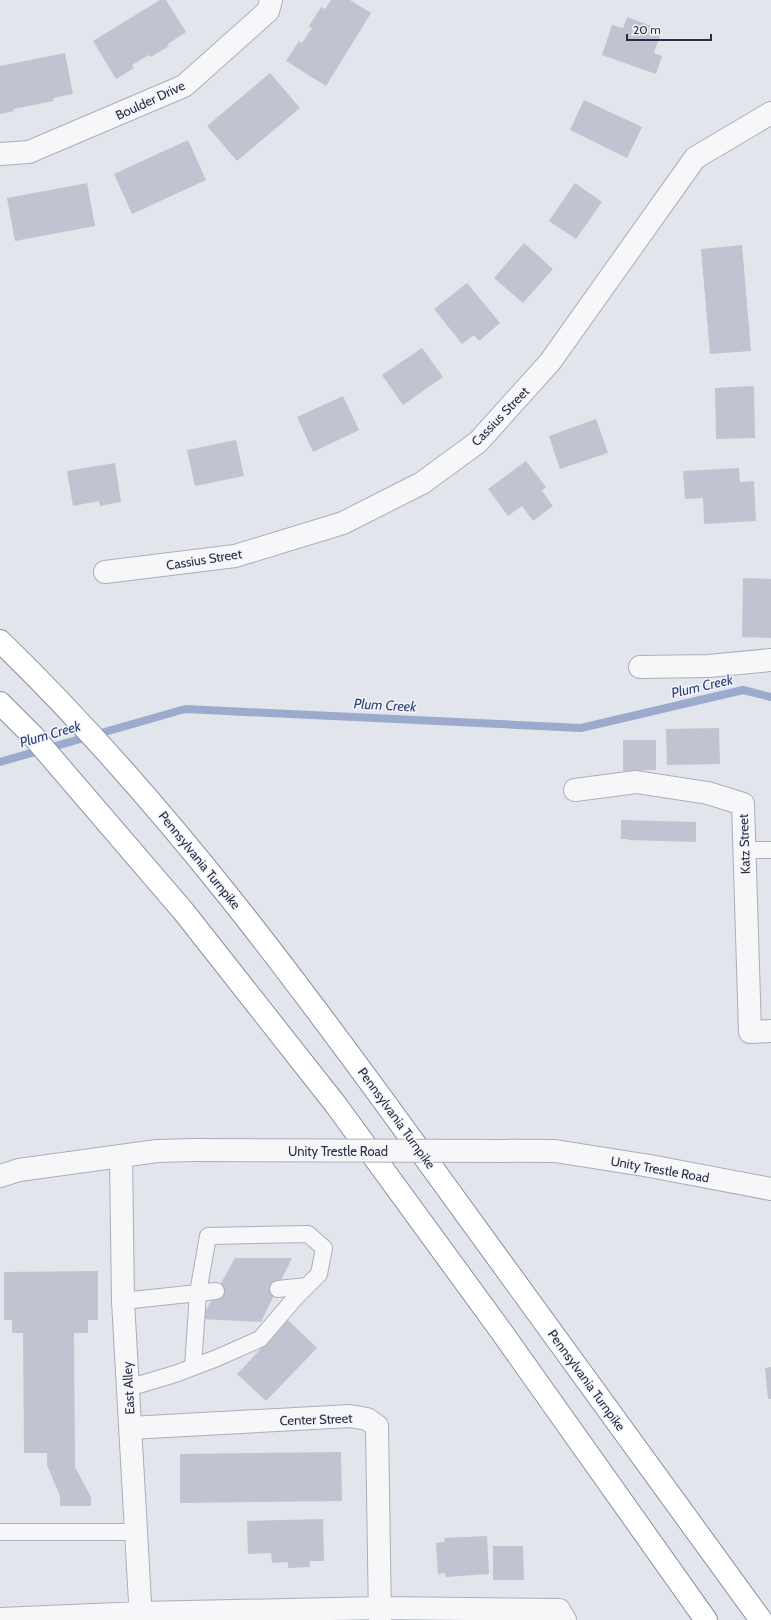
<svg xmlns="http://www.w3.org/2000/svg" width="771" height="1620" font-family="Cabin,sans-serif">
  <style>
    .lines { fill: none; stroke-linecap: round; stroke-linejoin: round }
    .stream { stroke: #9caace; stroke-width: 8 }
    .building { fill: #c0c3d0 }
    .service-casing { stroke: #abaeba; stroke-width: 18 }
    .minor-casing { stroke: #abaeba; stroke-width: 24 }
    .tertiary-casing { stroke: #abaeba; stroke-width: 24 }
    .motorway-casing { stroke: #898ea4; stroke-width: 24 }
    .service { stroke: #f7f7fa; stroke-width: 16 }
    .minor { stroke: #f7f7fa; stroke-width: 22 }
    .tertiary { stroke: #f7f7fa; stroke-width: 22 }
    .motorway { stroke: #fff; stroke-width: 22 }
    .tertiary-bridge-casing { stroke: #abaeba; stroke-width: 24; stroke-linecap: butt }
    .tertiary-bridge { stroke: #f7f7fa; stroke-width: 22 }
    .labels { text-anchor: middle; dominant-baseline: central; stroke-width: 3; stroke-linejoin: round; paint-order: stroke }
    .street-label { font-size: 13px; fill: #292e46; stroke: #f3f5f9 }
    .water-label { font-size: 14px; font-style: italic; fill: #30437e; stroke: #f3f5f9 }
  </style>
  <rect width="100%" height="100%" fill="#e3e5ec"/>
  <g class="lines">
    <path class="stream" d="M0,762L185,709L581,728L743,690L771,697"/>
  </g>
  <path class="building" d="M160,0H166L186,32L168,44L169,46L151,57L149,55L132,65L134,68L116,79L93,41Z
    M331,0H350L371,13L326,86L286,61L299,41L302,43L312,28L309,26L321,7L325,9Z
    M627,17L662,30L654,53L662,56L656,74L602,55L612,25L623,28Z
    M65,53L73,94L53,98L54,101L13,109L14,111L0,114V66Z
    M270,73L300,108L237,161L207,126Z
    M584,100L642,127L627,158L570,130Z
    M188,140L206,180L132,214L114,174Z
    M87,183L95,226L15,241L7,198Z
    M575,183L602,202L576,239L549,221Z
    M524,243L553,269L523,303L494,278Z
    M742,245L751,351L710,354L701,249Z
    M467,283L500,323L479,341L474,335L462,344L434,309Z
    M422,348L443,377L403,405L382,375Z
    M754,386L755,438L716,439L715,388Z
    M343,396L359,430L313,452L297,417Z
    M596,419L608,453L560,469L549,436Z
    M236,440L244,476L195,486L187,450Z
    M526,461L546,487L542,491L553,506L533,521L522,506L508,516L488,489Z
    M115,463L121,502L100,506L99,501L73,506L67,471Z
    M739,468L740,482L754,481L756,521L704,524L703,498L685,499L683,471Z
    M743,578L771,579V638L742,637Z
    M719,728L720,764L667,765L666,729Z
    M623,740H656V770L623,771Z
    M621,820L696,822V842L628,840V839H621Z
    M235,1258H292L261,1322L201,1319Z
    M98,1271V1320H88V1333H74L75,1467L91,1497V1506H60V1496L47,1465V1453H24L23,1333H12V1320H4V1272Z
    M288,1320L317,1348L266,1401L237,1374Z
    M771,1367V1399H768L765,1368Z
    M341,1452L342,1501L180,1503V1454Z
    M323,1519L324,1561H310V1567L288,1568V1562L272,1563L271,1553L248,1554L247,1521Z
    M487,1536L489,1574L446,1577L445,1573L438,1574L436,1543L445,1542L444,1538Z
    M493,1546H523L524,1580H493Z"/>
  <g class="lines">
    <defs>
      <path id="service" d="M744,850H771
        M278,1289L307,1286
        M123,1301L216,1291
        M128,1388L175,1374L217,1358L260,1339L296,1297L319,1274L324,1248L308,1234L208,1236L198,1293L193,1367
        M0,1532H136"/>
      <path id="minor" d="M0,154L29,152L184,86L268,11L271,0
        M105,572L235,556L343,523L422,483L478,442L550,362L695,158L771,113
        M640,667L709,666L771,660
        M575,790L636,782L708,793L743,804L750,1032L771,1031
        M121,1156L123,1301L141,1620
        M130,1428L350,1416L367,1419L377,1426L380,1620
        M0,1619L141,1613L380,1608L559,1610L565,1620"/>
      <path id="tertiary" d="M555,1151L650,1166L771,1189
        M0,1176L19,1170L157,1151L194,1150"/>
      <path id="motorway" d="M0,641C163,799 298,982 431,1166C541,1317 651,1469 761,1620
        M0,703L33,736L184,912L336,1105L501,1331L706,1620"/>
    </defs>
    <use href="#service" class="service-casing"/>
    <use href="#minor" class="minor-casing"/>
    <use href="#tertiary" class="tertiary-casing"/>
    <use href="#motorway" class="motorway-casing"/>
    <use href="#service" class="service"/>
    <use href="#minor" class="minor"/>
    <use href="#tertiary" class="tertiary"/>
    <use href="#motorway" class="motorway"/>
    <defs>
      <path id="tertiary-bridge" d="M194,1150L555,1151"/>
    </defs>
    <use href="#tertiary-bridge" class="tertiary-bridge-casing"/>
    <use href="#tertiary-bridge" class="tertiary-bridge"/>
  </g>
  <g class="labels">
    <g class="street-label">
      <text transform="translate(150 100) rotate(-25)">Boulder Drive</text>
      <text transform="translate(500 416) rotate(-46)">Cassius Street</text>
      <text transform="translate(204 559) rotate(-9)">Cassius Street</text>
      <text transform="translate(744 844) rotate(-92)">Katz Street</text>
      <text transform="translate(200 860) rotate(51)">Pennsylvania Turnpike</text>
      <text transform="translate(397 1118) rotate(54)">Pennsylvania Turnpike</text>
      <text x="338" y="1151">Unity Trestle Road</text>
      <text transform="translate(660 1169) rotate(10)">Unity Trestle Road</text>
      <text transform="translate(587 1380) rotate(54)">Pennsylvania Turnpike</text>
      <text transform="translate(128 1388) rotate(-93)">East Alley</text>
      <text transform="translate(316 1419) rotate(-2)">Center Street</text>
    </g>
    <g class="water-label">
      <text transform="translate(702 686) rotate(-13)">Plum Creek</text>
      <text transform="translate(385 705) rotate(3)">Plum Creek</text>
      <text transform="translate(50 734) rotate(-16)">Plum Creek</text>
    </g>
  </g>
  <path d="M627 34v6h84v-6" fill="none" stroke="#292e46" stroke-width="2"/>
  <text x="633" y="34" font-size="12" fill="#292e46" stroke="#f3f5f9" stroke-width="3" paint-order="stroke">20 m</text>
</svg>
